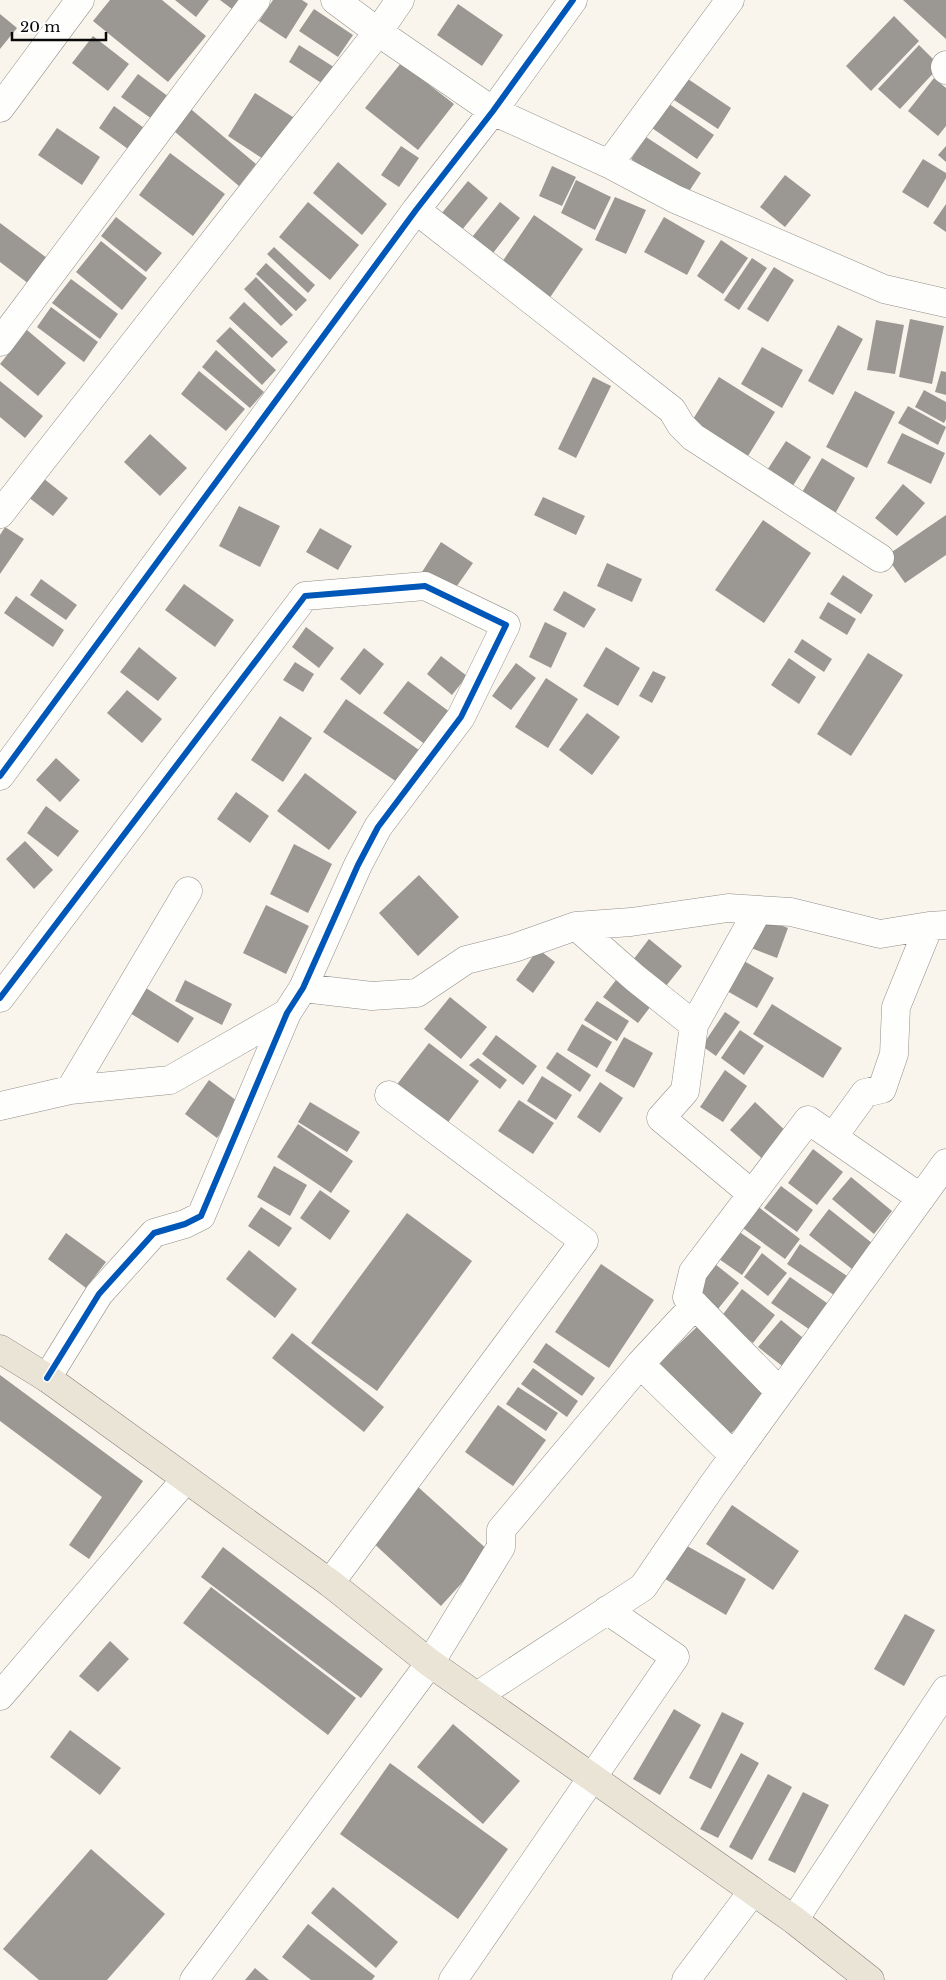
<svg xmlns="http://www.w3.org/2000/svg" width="946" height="1980" font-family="'Libre Baskerville',serif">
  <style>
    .building { fill: #9b9893 }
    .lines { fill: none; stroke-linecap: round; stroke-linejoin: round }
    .minor-casing { stroke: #918f8b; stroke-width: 29 }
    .major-casing { stroke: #7e7d78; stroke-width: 29 }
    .minor { stroke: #fefefc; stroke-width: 28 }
    .major { stroke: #eae4d7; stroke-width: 28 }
    .cycleway-casing { stroke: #fff; stroke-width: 9 }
    .cycleway { stroke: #0057b8; stroke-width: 6 }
  </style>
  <rect width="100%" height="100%" fill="#f9f5ec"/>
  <path class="building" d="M110,0H162L206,36L168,82L93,21Z
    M175,0H209L196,17Z
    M220,0H238L232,9Z
    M273,0H302L308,4L286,39L259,21Z
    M903,0H946V39Z
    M458,4L503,35L482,66L437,35Z
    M314,9L353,35L338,57L299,31Z
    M0,14L17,28L0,49Z
    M894,16L919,41L871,91L846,66Z
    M93,36L129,64L108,91L72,63Z
    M299,45L337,69L326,86L289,62Z
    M919,45L940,66L900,109L878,89Z
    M401,63L454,104L418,150L365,108Z
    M138,74L169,97L152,119L121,97Z
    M934,78L946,88V126L938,136L908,111Z
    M688,79L731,108L718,129L674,100Z
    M255,93L296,119L268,162L228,136Z
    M665,101L714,135L697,159L649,126Z
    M186,105L256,164L239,186L168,126Z
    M114,106L144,128L128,149L99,128Z
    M57,128L100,157L82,185L38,155Z
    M646,137L701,173L686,196L631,159Z
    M401,146L419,158L399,187L381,175Z
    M946,146V162L938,155Z
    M170,153L225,194L193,236L139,195Z
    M923,159L946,173V178L928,208L902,192Z
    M338,162L387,204L362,235L313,193Z
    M552,166L576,177L562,206L539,196Z
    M785,175L811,195L785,227L760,207Z
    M576,180L611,197L595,230L561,213Z
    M468,181L488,198L457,236L437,219Z
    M615,197L646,210L626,254L595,240Z
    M308,202L359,245L330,280L279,237Z
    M500,202L520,218L490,257L469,241Z
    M946,204V232L933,223Z
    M534,215L583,249L549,299L500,265Z
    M116,217L162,253L146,272L101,236Z
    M664,217L705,241L687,275L644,252Z
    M0,223L47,258L29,284L0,262Z
    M721,240L748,258L723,294L697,276Z
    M101,241L147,278L122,310L76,272Z
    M274,247L315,285L308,293L267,254Z
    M752,258L767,268L739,310L724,300Z
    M266,263L307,300L296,311L256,274Z
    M774,267L794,280L768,322L747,309Z
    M256,277L293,315L281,326L244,289Z
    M71,279L118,314L100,339L52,303Z
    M244,302L288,342L272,358L229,318Z
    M51,307L98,342L84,362L37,327Z
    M910,319L944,326L932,384L899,377Z
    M876,320L904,325L895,374L867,370Z
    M838,325L863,339L833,395L808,381Z
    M230,327L276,370L262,385L216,341Z
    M27,330L66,363L38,396L0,364Z
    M762,347L803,370L782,408L741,384Z
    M216,350L264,392L250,408L202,367Z
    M199,371L245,409L226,431L181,394Z
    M941,371L946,372V395L935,392Z
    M593,377L611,386L576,458L558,449Z
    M719,377L775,412L743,464L687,429Z
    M0,381L43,416L25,438L0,417Z
    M924,390L946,402V419L944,423L915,407Z
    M855,391L895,412L867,468L826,447Z
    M908,406L946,427L938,445L898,423Z
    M902,433L945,453L931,484L887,463Z
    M150,434L187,468L160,496L124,462Z
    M786,441L811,457L789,492L764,475Z
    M822,458L855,478L831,521L797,501Z
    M43,478L68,498L53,516L28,497Z
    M903,484L925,503L897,536L875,518Z
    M543,497L585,516L576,535L534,515Z
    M239,506L280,526L260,567L219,546Z
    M946,515V555L905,583L886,556Z
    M763,520L811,553L764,623L715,590Z
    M5,527L24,539L0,574V535Z
    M320,528L352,546L338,570L306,552Z
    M441,542L473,563L452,593L422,572Z
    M607,563L642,579L632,602L597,586Z
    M843,575L873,595L861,614L830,594Z
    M41,579L77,605L66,620L30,595Z
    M184,584L234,620L215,647L165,610Z
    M564,591L596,609L584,628L553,610Z
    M16,596L64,630L53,647L4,613Z
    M828,602L856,619L847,635L819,618Z
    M545,622L567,633L551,668L529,657Z
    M306,627L334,648L319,668L292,647Z
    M802,639L832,659L824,672L794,652Z
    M139,647L177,678L158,701L120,672Z
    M606,647L640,668L618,706L583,686Z
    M364,648L384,664L360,695L340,679Z
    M868,653L903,675L851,756L817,734Z
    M441,656L467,676L452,695L427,674Z
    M789,658L816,677L799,704L771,685Z
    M295,662L314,674L303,692L283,680Z
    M516,663L536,678L511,710L492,696Z
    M653,671L666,677L652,703L639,696Z
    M546,678L578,699L548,748L515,727Z
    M408,681L454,715L430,748L383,713Z
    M127,690L162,719L142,743L107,713Z
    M346,699L419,750L397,782L323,732Z
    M587,713L620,737L592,775L559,750Z
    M280,716L312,738L283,782L251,760Z
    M56,758L80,780L60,802L36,780Z
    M305,773L357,812L329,850L277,811Z
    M236,792L269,816L250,843L217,819Z
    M46,806L79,831L58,857L27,833Z
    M25,841L53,870L34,889L6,859Z
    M294,844L332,864L308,913L270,894Z
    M419,875L459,917L418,956L379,913Z
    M266,905L309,926L286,974L243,953Z
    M762,918L788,928L777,958L751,948Z
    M649,939L682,966L666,986L633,960Z
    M538,949L555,962L533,993L516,980Z
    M744,961L774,978L757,1008L727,991Z
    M619,976L654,1002L638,1023L603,997Z
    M185,980L232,1004L222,1025L175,1001Z
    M146,988L194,1018L178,1043L130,1013Z
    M450,997L487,1027L461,1059L424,1029Z
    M597,1001L629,1021L617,1041L584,1020Z
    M772,1004L842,1048L823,1078L753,1034Z
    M725,1012L740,1022L716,1056L702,1046Z
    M582,1024L612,1042L597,1068L567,1050Z
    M740,1030L764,1046L744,1075L721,1058Z
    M496,1035L537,1066L523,1085L482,1054Z
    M624,1037L653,1053L634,1088L605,1071Z
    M429,1043L479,1081L446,1125L395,1087Z
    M557,1052L591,1075L580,1092L546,1068Z
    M478,1058L507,1080L500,1089L469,1065Z
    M725,1070L747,1086L723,1122L700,1107Z
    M542,1076L572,1095L556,1120L527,1101Z
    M209,1080L241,1104L217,1138L185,1114Z
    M600,1082L623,1098L600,1133L577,1117Z
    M519,1100L554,1123L533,1154L498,1131Z
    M310,1102L360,1132L347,1152L298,1122Z
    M755,1102L790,1135L766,1162L730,1130Z
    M298,1124L353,1161L331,1193L277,1157Z
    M813,1149L843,1172L817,1205L788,1183Z
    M274,1166L307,1185L290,1216L257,1197Z
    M851,1177L892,1211L874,1234L832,1199Z
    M781,1186L813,1210L797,1232L764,1208Z
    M320,1190L350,1211L330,1240L300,1218Z
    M756,1205L800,1239L785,1259L740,1226Z
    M261,1207L292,1228L279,1247L248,1226Z
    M829,1209L877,1247L857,1273L809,1235Z
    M407,1213L472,1261L377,1391L311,1343Z
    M738,1231L761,1247L742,1275L719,1259Z
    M66,1233L106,1262L86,1288L48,1259Z
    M800,1244L850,1278L837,1297L787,1264Z
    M249,1250L297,1289L275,1318L226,1279Z
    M762,1253L787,1273L768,1296L744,1277Z
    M601,1264L654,1300L609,1368L555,1332Z
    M715,1264L739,1283L718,1309L694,1290Z
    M790,1277L834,1308L816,1334L771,1303Z
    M742,1289L775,1315L753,1343L721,1317Z
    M781,1320L808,1342L786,1369L758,1347Z
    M700,1324L768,1398L725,1439L656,1366Z
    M292,1333L384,1407L364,1432L272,1358Z
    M546,1343L595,1378L582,1396L533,1362Z
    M533,1368L578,1401L567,1417L521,1384Z
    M0,1375L143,1481L89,1559L69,1545L102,1497L0,1421Z
    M518,1387L558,1413L546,1431L506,1404Z
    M498,1405L546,1440L513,1486L465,1452Z
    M417,1486L490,1552L441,1606L369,1539Z
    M732,1505L799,1551L773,1590L706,1544Z
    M680,1542L746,1579L726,1615L660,1576Z
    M223,1547L383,1669L361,1698L201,1577Z
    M211,1587L356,1698L328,1735L183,1623Z
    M905,1614L935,1630L904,1686L874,1669Z
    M110,1641L129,1659L98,1692L79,1676Z
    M674,1709L701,1725L660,1795L633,1779Z
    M722,1712L744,1723L711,1789L689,1778Z
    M453,1724L520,1781L483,1824L417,1767Z
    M70,1730L121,1768L100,1795L50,1757Z
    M741,1753L759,1763L718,1838L700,1829Z
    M390,1763L508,1849L458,1919L340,1834Z
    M768,1774L792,1787L752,1860L729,1847Z
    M803,1792L829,1805L795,1873L768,1860Z
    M91,1849L165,1914L107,1980H39L3,1949Z
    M333,1887L398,1942L376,1968L311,1913Z
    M308,1924L375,1976L372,1980H311L282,1957Z
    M255,1968L269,1980H245Z"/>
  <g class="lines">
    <defs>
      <path id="minor" d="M335,0L378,32L493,111L609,164L675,199L884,289L946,303
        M946,65L945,67L946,70
        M0,108L80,0
        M609,164L730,0
        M416,210L672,410L681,425L693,437L880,558
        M0,342L256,0
        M0,514L378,32L400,0
        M0,776L416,210L493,111L573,0
        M576,926L635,978L694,1025
        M303,988L372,996L417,993L466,960L514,948L576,926L631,922L728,908L791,912L880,934L929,926
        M0,998L305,596L425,586L506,625L461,717L378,827L358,865L303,988L287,1013L201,1216L185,1224L154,1233L99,1294L47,1378
        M70,1090L188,891
        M0,1106L70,1090L170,1080L287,1013
        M752,1194L661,1118L685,1091L694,1025L758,910
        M921,1198L833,1137L865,1093L882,1089L894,1054L896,1007L929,926L945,925
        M640,1364L734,1456
        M780,1392L687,1297L693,1272L808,1120L833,1137
        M330,1583L584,1241L389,1095
        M0,1696L185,1480
        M477,1696L643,1587L712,1486L946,1163
        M794,1920L946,1690
        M194,1980L430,1663L501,1547V1530L640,1364L695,1305
        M453,1980L675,1657L607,1610
        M686,1980L753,1891"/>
      <path id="major" d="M0,1349L47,1378L330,1583L430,1663L794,1920L870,1980"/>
    </defs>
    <use href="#minor" class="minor-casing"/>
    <use href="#major" class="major-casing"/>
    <use href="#minor" class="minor"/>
    <use href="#major" class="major"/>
    <defs>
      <path id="cycleway" d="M0,776L416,210L493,111L573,0
        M0,998L305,596L425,586L506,625L461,717L378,827L358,865L303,988L287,1013L201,1216L185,1224L154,1233L99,1294L47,1378"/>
    </defs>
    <use href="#cycleway" class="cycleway-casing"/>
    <use href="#cycleway" class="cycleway"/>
  </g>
  <path d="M12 32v8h94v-8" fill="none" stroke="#090909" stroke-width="2.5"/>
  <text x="20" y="32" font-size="15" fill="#090909" stroke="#ffffff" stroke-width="4" paint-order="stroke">20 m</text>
</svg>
